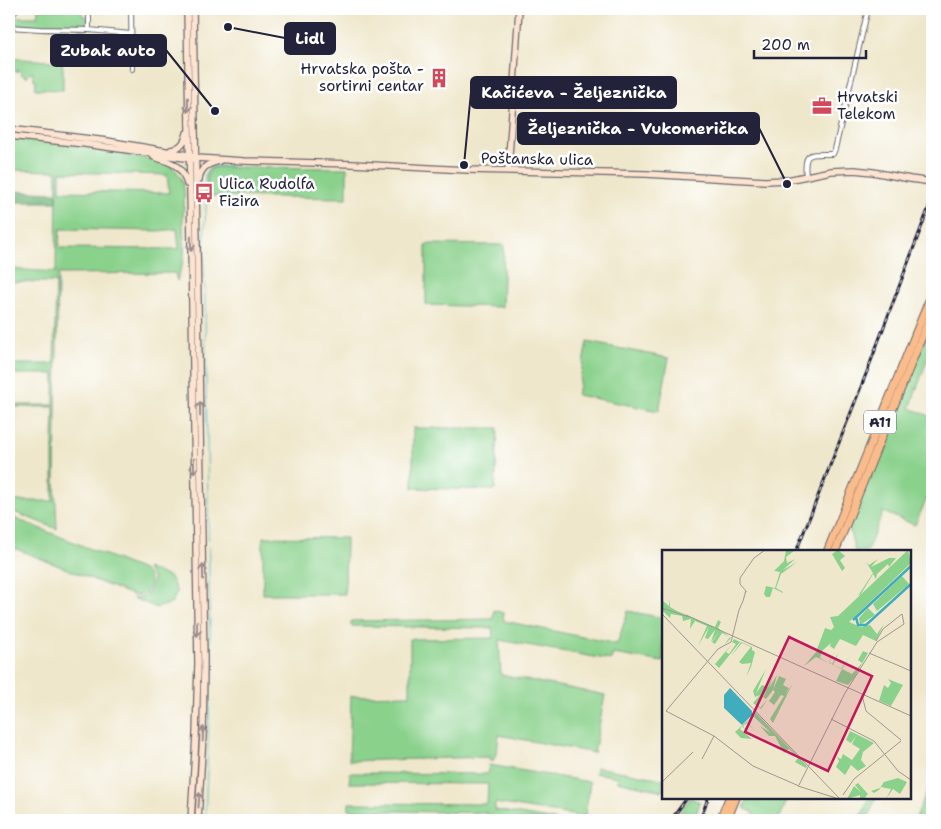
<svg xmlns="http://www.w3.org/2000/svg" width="941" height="829" font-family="'Shantell Sans',sans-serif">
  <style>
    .green { fill: #8ad18c; stroke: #567a64; fill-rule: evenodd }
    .forest { fill: #6fb378; stroke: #486a5a }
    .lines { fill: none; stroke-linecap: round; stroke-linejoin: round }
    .stream { stroke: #40adbf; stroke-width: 1 }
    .minor-casing { stroke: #6a676d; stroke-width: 6 }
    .secondary-casing { stroke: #6a676d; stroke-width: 8 }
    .motorway-casing { stroke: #6a676d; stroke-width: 9 }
    .minor { stroke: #fff; stroke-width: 4 }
    .secondary { stroke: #fde4d1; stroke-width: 5.5 }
    .motorway { stroke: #fabc8b; stroke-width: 7 }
    .rail-casing { stroke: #22223b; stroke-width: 3 }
    .rail { stroke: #fff; stroke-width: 1; stroke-dasharray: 4; stroke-linecap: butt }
    .oneway { stroke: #9a8d8e }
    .labels { text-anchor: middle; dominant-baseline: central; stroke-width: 5; stroke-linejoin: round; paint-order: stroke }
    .shield { fill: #fff; stroke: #646476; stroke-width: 1 }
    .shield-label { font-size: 14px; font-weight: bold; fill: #22223b }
    .poi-label { font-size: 15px; fill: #22223b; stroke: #fff; text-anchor: start }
    .street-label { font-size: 15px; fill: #22223b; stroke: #fff }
    .inset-river { fill: none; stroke: #40adbf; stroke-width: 2.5 }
    .inset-road { fill: none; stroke: #9d9891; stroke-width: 1 }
    .view { fill: #c2185b; fill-opacity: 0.15; stroke: #c2185b; stroke-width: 2.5 }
    .inset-edge { fill: none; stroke: #22223b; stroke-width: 2.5 }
    .leader { fill: none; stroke: #22223b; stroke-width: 2 }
    .callout-dot { fill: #22223b; stroke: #fff; stroke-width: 2 }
    .callout { fill: #22223b; stroke: #22223b; stroke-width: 2 }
    .callout-label { font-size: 16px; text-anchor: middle; font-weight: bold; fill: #fff }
  </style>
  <rect width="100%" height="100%" fill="#fff"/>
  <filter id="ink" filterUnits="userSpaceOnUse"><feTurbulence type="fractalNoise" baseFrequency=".02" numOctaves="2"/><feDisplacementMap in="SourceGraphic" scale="10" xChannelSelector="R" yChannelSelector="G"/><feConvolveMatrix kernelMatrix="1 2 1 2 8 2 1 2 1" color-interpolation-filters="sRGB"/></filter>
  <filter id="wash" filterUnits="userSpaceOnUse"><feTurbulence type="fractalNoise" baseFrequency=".0096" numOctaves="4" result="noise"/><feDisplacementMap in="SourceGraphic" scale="20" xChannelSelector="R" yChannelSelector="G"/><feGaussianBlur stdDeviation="1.12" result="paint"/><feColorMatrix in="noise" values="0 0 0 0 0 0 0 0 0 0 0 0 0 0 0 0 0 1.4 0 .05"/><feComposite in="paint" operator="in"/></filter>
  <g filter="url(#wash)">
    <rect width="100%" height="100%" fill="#efe7cb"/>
    <path class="green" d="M38,9H82V16H87V24L85,29H79V26L60,25V28L9,24V17H37Z
      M9,58L62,62L63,69V90L35,89L36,80H34L33,73H30L27,77L21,74V71L18,69L17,72L9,70Z
      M9,138L81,146L161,161L173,166L172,167C177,171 181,176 183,183C186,196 183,210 183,223C183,236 186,249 183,262C182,269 178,274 177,281L175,273L58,274L55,482L57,529L9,510V501H53V443L54,407H9V405H54V374H9V364H54L56,282H9V269L56,272L57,171L9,170ZM60,172L167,175L169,193L60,191ZM60,229L158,231L177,229L179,249L59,248Z
      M217,167L347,168V198L207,196V173L210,169Z
      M426,244L504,245L502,307L426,305Z
      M932,321V346L910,408L932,417V487L915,525L883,512L867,551H855L849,528Z
      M587,342L669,358L659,411L577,395Z
      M413,428H498L495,490L413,488Z
      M9,516L143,570C157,581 149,598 132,595L9,546Z
      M263,537L346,538L345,594H263Z
      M146,568L170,577L177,592L172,603L157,608L133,598C146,598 152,592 153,579Z
      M494,610L503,613L504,621L617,644L628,611L663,618V662L613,654L611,660L499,640L501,675L605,695L594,753L499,735L497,751L493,761L489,760V757L349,761L351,696L410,695V639L493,638L492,628L351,626V621L493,619Z
      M489,765L590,782L585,817L495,803V810L555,820H487L486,813L349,810V803L487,804L488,784L349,783L350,773L487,774Z
      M596,767L663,779V791L617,781L618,777L595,773Z
      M932,779V804L925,820H915Z
      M690,798L700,802L694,820H674Z
      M748,798H787L778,820H761L752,817L754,813L744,808Z
      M869,798H876L867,820H860Z"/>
    <path class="forest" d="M9,191L57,193V202H9Z"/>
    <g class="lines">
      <path class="stream" d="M205,820L210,694V640L204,237L206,208L205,175C208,163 225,166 235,167"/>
    </g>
  </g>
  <g filter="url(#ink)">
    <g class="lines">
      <defs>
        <path id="minor" d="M131,9L132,69
          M15,12L16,9
          M9,27L40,29L89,30L131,34
          M89,30V9
          M806,176C803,149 812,155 833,154L835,149L868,9"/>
        <path id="secondary" d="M187,9L198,663L196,735L191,820
          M193,9L204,663L203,735L198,820
          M9,129L107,141L183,154L196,158L244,161L352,164L467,170L646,174L765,181L787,180L831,171L854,170L873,172L910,179L932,182
          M9,136L85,144L192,159
          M171,150C181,148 185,142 187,133
          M154,157C172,162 182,165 187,184
          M508,171L519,9
          M199,180C200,168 207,164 219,161"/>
        <path id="motorway" d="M827,552L932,293
          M835,552L932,312
          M720,820L729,798
          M727,820L736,798"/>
      </defs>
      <use href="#minor" class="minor-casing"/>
      <use href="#secondary" class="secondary-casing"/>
      <use href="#motorway" class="motorway-casing"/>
      <use href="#minor" class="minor"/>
      <use href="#secondary" class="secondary"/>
      <use href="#motorway" class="motorway"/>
      <defs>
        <path id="rail" d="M796,552L868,369L932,199
          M671,820L687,798
          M700,820L708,798"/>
      </defs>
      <use href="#rail" class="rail-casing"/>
      <use href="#rail" class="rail"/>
    </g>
    <defs><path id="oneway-shaft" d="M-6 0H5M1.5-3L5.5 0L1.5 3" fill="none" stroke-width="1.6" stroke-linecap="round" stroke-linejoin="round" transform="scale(1.25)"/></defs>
    <g class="oneway">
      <use href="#oneway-shaft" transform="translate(188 105) rotate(89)"/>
      <use href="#oneway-shaft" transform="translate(191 244) rotate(89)"/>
      <use href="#oneway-shaft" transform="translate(200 409) rotate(-91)"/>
      <use href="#oneway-shaft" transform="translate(194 466) rotate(89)"/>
      <use href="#oneway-shaft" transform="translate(203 572) rotate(-91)"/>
      <use href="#oneway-shaft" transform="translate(197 629) rotate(89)"/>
      <use href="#oneway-shaft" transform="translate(203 734) rotate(-87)"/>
      <use href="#oneway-shaft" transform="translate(199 800) rotate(-86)"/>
    </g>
  </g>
  <defs>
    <symbol id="building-bare" viewBox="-9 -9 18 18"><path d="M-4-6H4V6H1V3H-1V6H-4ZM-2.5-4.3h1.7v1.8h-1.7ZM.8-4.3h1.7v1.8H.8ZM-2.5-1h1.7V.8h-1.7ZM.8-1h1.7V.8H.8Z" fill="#d1495b" stroke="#fff" stroke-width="2.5" paint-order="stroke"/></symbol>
    <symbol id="office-bare" viewBox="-9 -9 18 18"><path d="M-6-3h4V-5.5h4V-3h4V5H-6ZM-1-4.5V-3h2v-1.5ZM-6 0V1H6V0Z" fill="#d1495b" stroke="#fff" stroke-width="2.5" paint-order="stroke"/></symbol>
    <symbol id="bus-bare" viewBox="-9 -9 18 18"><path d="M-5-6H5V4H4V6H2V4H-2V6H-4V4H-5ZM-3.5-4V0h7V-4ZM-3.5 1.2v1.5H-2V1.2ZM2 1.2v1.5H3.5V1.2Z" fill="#d1495b" stroke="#fff" stroke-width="2.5" paint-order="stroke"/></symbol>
  </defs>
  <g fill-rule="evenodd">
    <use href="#building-bare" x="425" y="64" width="28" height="28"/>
    <use href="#office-bare" x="808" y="92" width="28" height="28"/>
    <use href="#bus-bare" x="190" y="179" width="28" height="28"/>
  </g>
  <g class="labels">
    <rect class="shield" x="864" y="410.5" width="32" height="23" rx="4"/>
    <g class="shield-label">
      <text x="880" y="422">A11</text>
    </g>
    <g class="poi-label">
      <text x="424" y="69" text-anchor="end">Hrvatska pošta -<tspan x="424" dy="17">sortirni centar</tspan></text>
      <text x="837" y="97">Hrvatski<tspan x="837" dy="17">Telekom</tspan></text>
      <text x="219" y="184">Ulica Rudolfa<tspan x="219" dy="17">Fizira</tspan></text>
    </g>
    <g class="street-label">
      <text transform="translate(537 159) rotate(1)">Poštanska ulica</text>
    </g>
  </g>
  <g transform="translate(662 550)">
    <rect width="249" height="249" fill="#efe7cb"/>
    <path d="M124,0L132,1L124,7L125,13L133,9L121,20L135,12L119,24L114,38L121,42V43L111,38L108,47H104L102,44L104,36L113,38L118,22L112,21L122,11ZM176,0L183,6L178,10L183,18L180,21L170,4ZM246,0L249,13L187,72L199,77L208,75L215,84L222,74L214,91L201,85L194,96L178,89L172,99L168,96L169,93L160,101L158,108L167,113L173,100L167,112L170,114L177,102L171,115L179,119L187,107L180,119L190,124L200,113L196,110L201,101L206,103L192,128L186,135L174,131L180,119L154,107L142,116L154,102L163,78L169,80L172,77L168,67L176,66ZM227,8H234L227,17L226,14L215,24L214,29L211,24L199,44L196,46L211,23L204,12L207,15L216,9L209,17ZM240,26L247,34L215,61L211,54ZM8,49V57L15,61L53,77L56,70L59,72L56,78L69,88L62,95L68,87L60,83L53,94L50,92L57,82L49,92L53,80L46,89L43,88L47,77L36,96L45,76L33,71L28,79L29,69L21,71L20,66L9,64L8,68L0,60L1,51L7,56ZM206,58L213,65L198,75L197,68ZM72,89L78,92L57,118L53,114L71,93L64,102L67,104L74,94L70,92ZM79,92L88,96L90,97V100L93,102L89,117L84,127L89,113L80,114L77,112L89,97L80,93L69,106ZM104,119L94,143L100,135L106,137L112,123L107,138L115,125L111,140L117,126L124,129L121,135L127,138L123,146L131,133L111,173L108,169L122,146L119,145L112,155L107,151L113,142L111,140L104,149L101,147L105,140L95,153L98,158L105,150L99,159L91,153L98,145L93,147L91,141ZM226,129L241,135L229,156L217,151L222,135L226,138L229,133ZM94,163L145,216L144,218L133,212L136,208L127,199L122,203L113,186H107L98,176L109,183L91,166L85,172L93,181L85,173L81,176L88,185L80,176L78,179L90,189L79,188L73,182ZM188,181L212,193L201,202L199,210L204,216L196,221L189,215L183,225L174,217L177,211L175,207L179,209L181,204L190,210L198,199L190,194L194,186L189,193L184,190ZM236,228L245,232L238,244L231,239L224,249L229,239L219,237L217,240L212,243L209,241L218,238L222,232ZM196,233L206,244L202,249H198V245L185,249L192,236L199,242L193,235Z" fill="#8ad18c"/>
    <path d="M68,138L90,161V165L80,175L62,158V145Z" fill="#40adbf"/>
    <path class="inset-river" d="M194,67L196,75H204L249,34M191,70L249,16"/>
    <path class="inset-road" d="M84,41L78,34V28L92,8L103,0M0,58L27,67M0,64L178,249M24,65L249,166M214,91L221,79L240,64L242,74L215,92M207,103L249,121M200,145L204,161L239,190M169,169L212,191L236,221L249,230M52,186L4,161L56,99L69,92L77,60L81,51L83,44V43L84,42V41L83,43M40,209L52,186L91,216L137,236M0,232L31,202M137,235L183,143L215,92M136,236L174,248M181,245L192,229L239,191"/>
    <path class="view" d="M127,87L210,126L166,221L83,182Z"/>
    <rect width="249" height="249" class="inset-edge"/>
  </g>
  <path class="leader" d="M228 27L285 38M215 111L166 50M464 165L471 92M787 184L759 128"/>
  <g class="callout-dot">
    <circle cx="228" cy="27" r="5"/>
    <circle cx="215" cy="111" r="5"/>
    <circle cx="464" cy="165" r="5"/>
    <circle cx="787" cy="184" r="5"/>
  </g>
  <g class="callout">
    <rect x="285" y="23" width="50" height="31" rx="5"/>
    <rect x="51" y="35" width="115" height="31" rx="5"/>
    <rect x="471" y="77" width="205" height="31" rx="5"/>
    <rect x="518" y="113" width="241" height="31" rx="5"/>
  </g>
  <g class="callout-label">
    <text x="310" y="44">Lidl</text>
    <text x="108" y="56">Zubak auto</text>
    <text x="574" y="98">Kačićeva - Željeznička</text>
    <text x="638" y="134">Željeznička - Vukomerička</text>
  </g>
  <rect width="941" height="829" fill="none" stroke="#fff" stroke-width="30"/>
  <path d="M754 50v8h112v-8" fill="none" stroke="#22223b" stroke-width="2.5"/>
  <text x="761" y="50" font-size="15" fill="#22223b" stroke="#ffffff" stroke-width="4" paint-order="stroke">200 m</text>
</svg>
